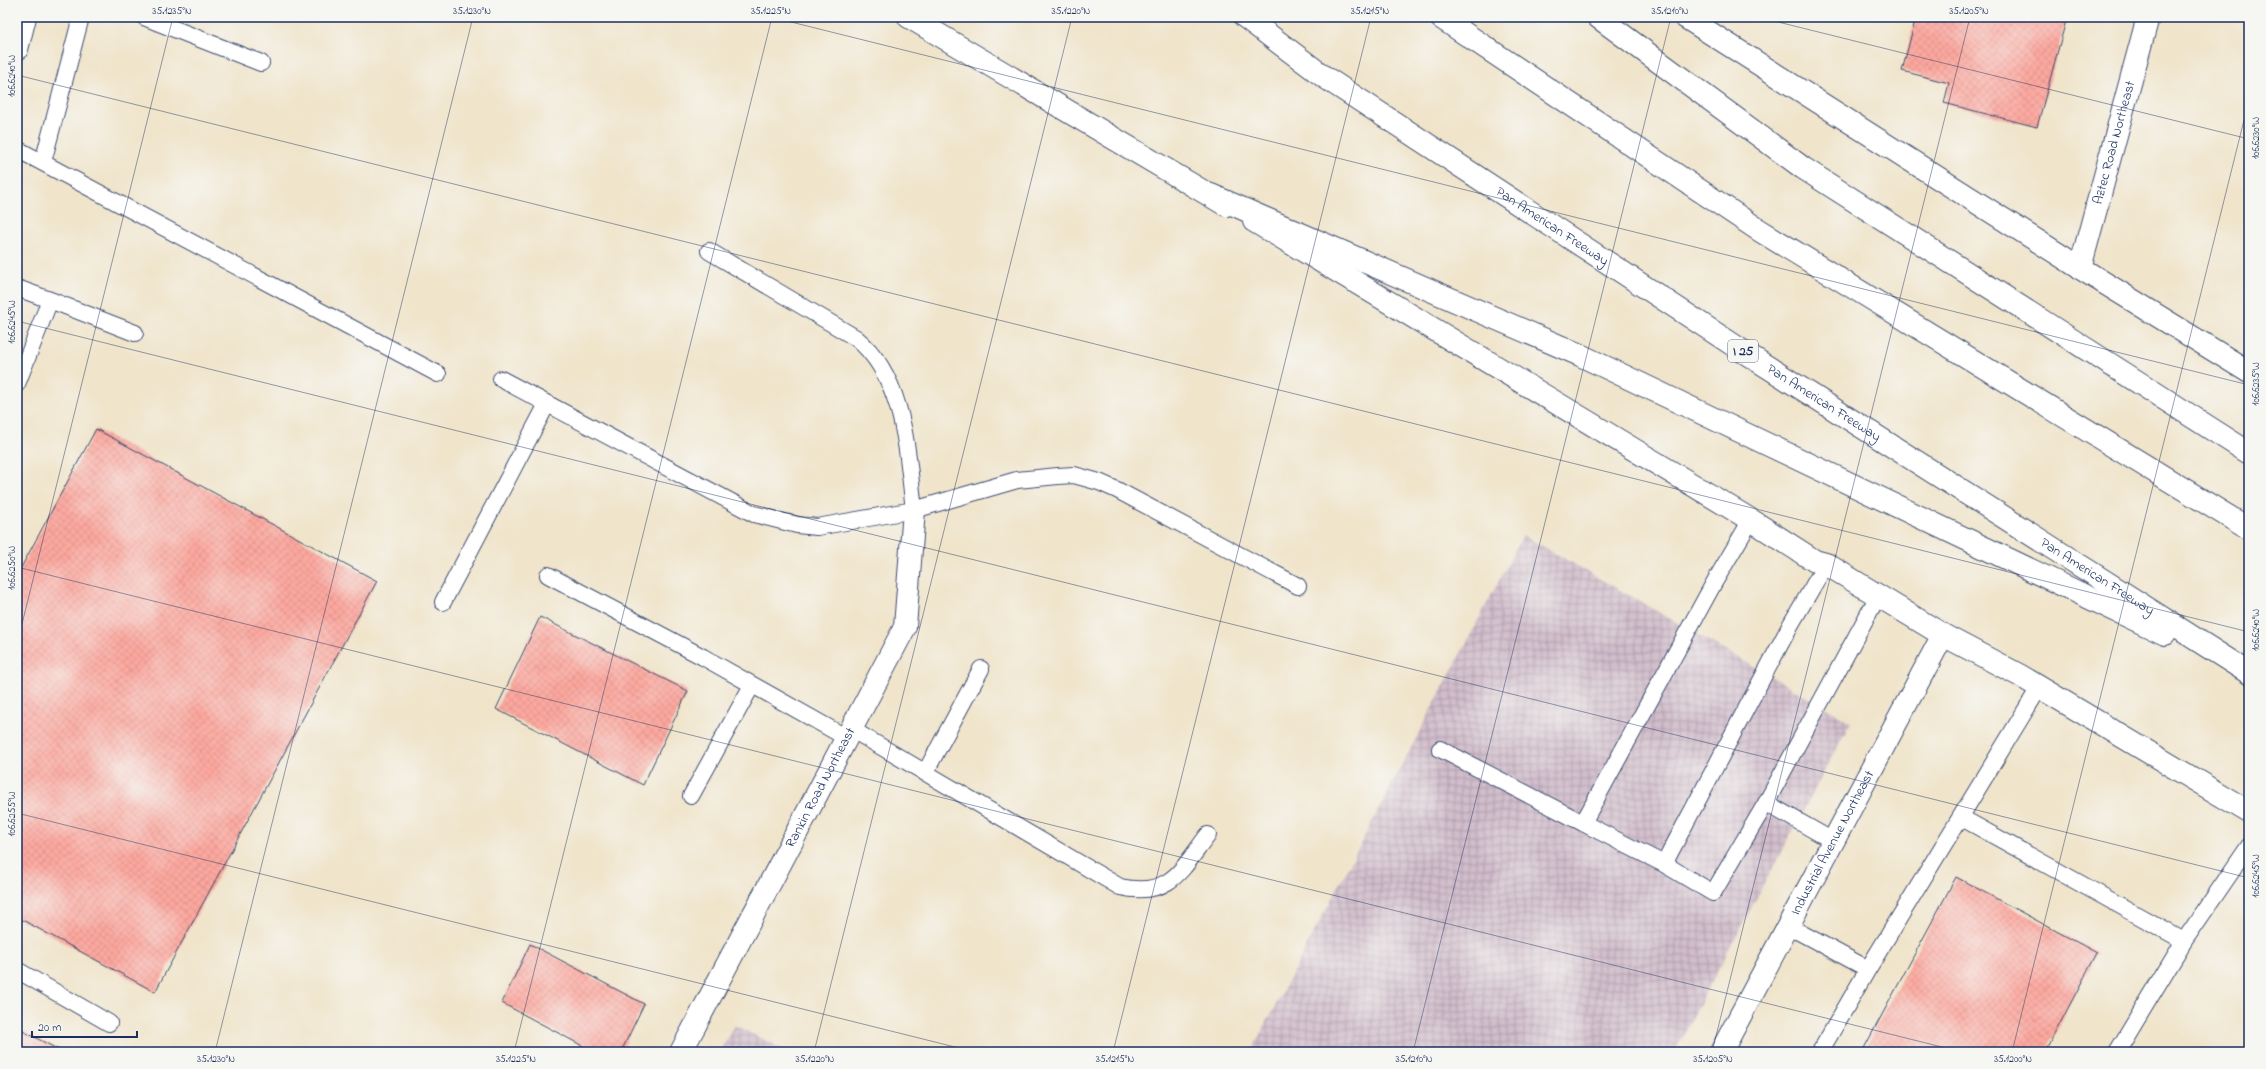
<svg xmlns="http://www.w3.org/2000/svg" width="2266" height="1069" font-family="'Indie Flower',sans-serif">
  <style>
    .industrial { fill: url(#industrial-grid) }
    .building { fill: url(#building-cross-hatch) }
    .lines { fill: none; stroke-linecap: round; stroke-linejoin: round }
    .service-casing { stroke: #3b4a6e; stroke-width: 18 }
    .minor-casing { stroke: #3b4a6e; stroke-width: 24 }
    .secondary-casing { stroke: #3b4a6e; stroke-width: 24 }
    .motorway-casing { stroke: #3b4a6e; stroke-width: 24 }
    .service { stroke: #fff; stroke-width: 16 }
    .minor { stroke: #fff; stroke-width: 22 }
    .secondary { stroke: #fff; stroke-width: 22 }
    .motorway { stroke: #fff; stroke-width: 22 }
    .ticks { fill: none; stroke: #1b2f5e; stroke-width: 1; stroke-opacity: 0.45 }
    .labels { text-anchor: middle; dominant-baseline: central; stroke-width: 3; stroke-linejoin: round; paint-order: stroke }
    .shield { fill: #f6f6f2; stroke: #5d6b8a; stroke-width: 1 }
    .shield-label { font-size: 13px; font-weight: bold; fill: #1b2f5e }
    .street-label { font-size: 14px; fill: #1b2f5e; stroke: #f6f6f2 }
    .neatline { fill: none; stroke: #1b2f5e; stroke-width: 1.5 }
    .ticks-label { font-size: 10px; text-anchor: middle; fill: #1b2f5e }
  </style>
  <defs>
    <pattern id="industrial-grid" width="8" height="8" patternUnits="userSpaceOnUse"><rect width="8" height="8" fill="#d1bdcb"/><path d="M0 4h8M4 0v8" fill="none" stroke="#a99aa8"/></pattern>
    <pattern id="building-cross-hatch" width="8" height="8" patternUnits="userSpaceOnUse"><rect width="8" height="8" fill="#fda89f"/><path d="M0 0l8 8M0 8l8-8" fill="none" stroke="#d8918b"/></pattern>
  </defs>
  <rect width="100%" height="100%" fill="#f6f6f2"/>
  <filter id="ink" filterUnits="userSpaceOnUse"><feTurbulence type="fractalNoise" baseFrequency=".025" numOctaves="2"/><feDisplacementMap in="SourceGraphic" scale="8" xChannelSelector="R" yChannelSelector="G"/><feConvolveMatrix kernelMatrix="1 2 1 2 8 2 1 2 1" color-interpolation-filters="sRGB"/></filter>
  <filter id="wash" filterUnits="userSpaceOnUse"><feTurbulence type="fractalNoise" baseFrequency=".012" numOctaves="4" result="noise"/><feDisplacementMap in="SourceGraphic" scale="16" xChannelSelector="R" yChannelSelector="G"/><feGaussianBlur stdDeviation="0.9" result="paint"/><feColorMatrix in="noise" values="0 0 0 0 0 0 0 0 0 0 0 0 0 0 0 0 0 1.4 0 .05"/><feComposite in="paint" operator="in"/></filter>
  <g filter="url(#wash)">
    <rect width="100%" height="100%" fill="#f0e4ca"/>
    <path class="industrial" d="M1523,535L1851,722L1674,1052H1251Z
      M734,1025L789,1052H720Z"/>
    <g id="blocks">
      <path class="building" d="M1916,17H2067L2037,127L1944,103L1949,83L1902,71Z
        M96,429L377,581L155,992L17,917V575Z
        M540,617L688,691L643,785L496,709Z
        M1956,877L2097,953L2045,1052H1862Z
        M530,944L644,1004L621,1052H594L502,1003Z
        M17,1028L63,1052H17Z"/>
    </g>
  </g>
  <g filter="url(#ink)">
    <use href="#blocks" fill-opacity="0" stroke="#3b4a6e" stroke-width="1"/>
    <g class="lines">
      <defs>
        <path id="service" d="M144,17L261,63
          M17,149L438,374
          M43,162L81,17
          M709,251L856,338C905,378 907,452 914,510
          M17,288L50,300L17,384
          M50,300L135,333
          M501,379L754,514L797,525L817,527L914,510L1017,480L1058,476L1074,475L1099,482L1117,490L1298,586
          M1751,520L1715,581L1583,823L1664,864L1713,893L1766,803L1833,841
          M548,575L703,657L847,738
          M443,602L547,404
          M851,729L1120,887C1170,898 1181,870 1208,835
          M1440,749L1583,823
          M925,773L981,669
          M691,796L752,685
          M1766,803L1878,596
          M1962,818L2184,941L2249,846
          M1664,864L1791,624L1826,564
          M1788,926L1868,969L2039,688
          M17,970L109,1023
          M1820,1052L1868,969
          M2117,1052L2184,941"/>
        <g id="minor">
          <path id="s1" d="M2080,268L2148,17"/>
          <path id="s2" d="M681,1052L905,627L914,510"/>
          <path id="s3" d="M1721,1052L1943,635"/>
        </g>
        <path id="secondary" d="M909,17L1226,205
          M1685,17L2080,268L2249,372
          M17,49L25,17
          M1254,221L1751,520L1815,561L1826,564L1943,635L2019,675L2249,812"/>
        <g id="motorway">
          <path id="s4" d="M1245,17L1323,76L1744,352L2249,673"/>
          <path d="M1440,17L1759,230L2249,529"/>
          <path d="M1598,17L1803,168L2249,453"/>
          <path d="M1211,195L1580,355L2165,634"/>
        </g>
      </defs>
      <use href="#service" class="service-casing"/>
      <use href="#minor" class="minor-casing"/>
      <use href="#secondary" class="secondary-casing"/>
      <use href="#motorway" class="motorway-casing"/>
      <use href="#service" class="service"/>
      <use href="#minor" class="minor"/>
      <use href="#secondary" class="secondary"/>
      <use href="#motorway" class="motorway"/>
    </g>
  </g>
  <path class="ticks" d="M771,17L2249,385M1758,17L2249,139M17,75L2249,632M17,321L2249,878M17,567L1962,1052M17,644L173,17M17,813L975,1052M215,1052L473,17M514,1052L772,17M814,1052L1072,17M1113,1052L1371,17M1413,1052L1671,17M1712,1052L1970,17M2012,1052L2249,100"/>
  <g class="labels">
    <rect class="shield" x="1728" y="340" width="30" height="22" rx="3"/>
    <g class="shield-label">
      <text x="1743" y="351">I 25</text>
    </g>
    <g class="street-label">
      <text stroke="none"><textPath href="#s1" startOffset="130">Aztec Road Northeast</textPath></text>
      <text stroke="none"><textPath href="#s4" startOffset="372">Pan American Freeway</textPath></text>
      <text stroke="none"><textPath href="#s4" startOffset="696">Pan American Freeway</textPath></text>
      <text stroke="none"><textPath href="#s4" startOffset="1020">Pan American Freeway</textPath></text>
      <text stroke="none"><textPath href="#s2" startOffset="299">Rankin Road Northeast</textPath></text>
      <text stroke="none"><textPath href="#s3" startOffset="237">Industrial Avenue Northeast</textPath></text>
    </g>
  </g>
  <rect width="2266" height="1069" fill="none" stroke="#f6f6f2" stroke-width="44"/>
  <path d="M32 1031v6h105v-6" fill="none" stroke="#1b2f5e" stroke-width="2"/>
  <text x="38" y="1031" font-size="12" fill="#1b2f5e" stroke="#f6f6f2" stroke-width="3" paint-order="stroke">20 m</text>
  <rect x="22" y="22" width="2222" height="1025" class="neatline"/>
  <g class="ticks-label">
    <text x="172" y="14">35.1235°N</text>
    <text x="472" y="14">35.1230°N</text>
    <text x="771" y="14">35.1225°N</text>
    <text x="1071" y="14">35.1220°N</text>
    <text x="1370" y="14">35.1215°N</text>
    <text x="1670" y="14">35.1210°N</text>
    <text x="1969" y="14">35.1205°N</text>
    <text transform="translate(11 76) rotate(-90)" y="4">106.6240°W</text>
    <text transform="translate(2255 138) rotate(-90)" y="4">106.6230°W</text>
    <text transform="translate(11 322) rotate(-90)" y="4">106.6245°W</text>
    <text transform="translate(2255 384) rotate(-90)" y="4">106.6235°W</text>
    <text transform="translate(11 568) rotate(-90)" y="4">106.6250°W</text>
    <text transform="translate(2255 630) rotate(-90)" y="4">106.6240°W</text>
    <text transform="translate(11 814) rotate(-90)" y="4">106.6255°W</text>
    <text transform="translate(2255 876) rotate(-90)" y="4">106.6245°W</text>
    <text x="216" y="1062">35.1230°N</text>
    <text x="516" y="1062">35.1225°N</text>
    <text x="815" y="1062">35.1220°N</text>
    <text x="1115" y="1062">35.1215°N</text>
    <text x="1414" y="1062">35.1210°N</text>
    <text x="1713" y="1062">35.1205°N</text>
    <text x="2013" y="1062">35.1200°N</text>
  </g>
</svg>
